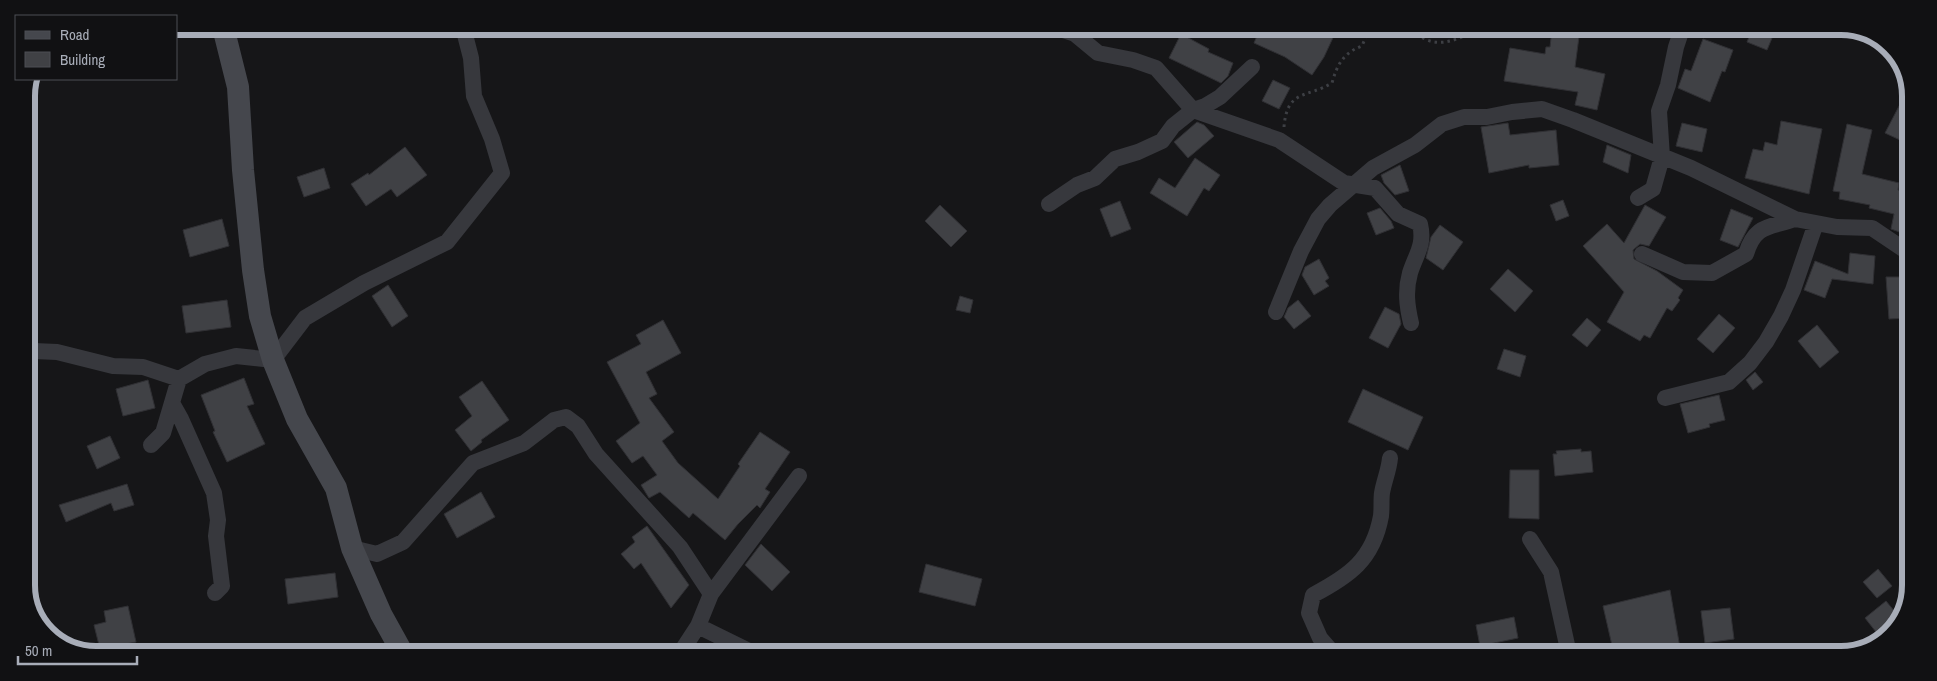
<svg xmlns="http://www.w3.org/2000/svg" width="1937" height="681" font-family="'Archivo Narrow',sans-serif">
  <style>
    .building { fill: #404145; stroke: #303034 }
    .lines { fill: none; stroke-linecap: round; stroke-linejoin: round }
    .path { stroke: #3d3f44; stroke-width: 3; stroke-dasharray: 2.5 4; stroke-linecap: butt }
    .street { stroke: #37383d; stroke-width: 16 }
    .secondary { stroke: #45474d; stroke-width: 22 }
    .rim { fill: none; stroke: #a8adb8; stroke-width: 6 }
  </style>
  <rect width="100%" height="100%" fill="#161618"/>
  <path class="building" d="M1260,29H1337L1324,57L1312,75L1285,57L1254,43Z
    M1552,29H1580L1575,67L1605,74L1597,110L1575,105L1578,92L1504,81L1510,48L1545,54L1546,47H1550Z
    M1752,30L1772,38L1767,50L1747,42Z
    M1181,34L1209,49L1208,52L1233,63L1228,76L1221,83L1169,58Z
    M1703,39L1733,50L1725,72L1722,71L1710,102L1678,88L1685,69L1691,71Z
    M1273,80L1290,88L1279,109L1262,101Z
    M1909,87L1911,91L1910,138L1903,135L1900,140L1885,133Z
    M1781,121L1822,129L1809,194L1745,178L1753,149L1763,151L1765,142L1777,145Z
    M1197,122L1204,125L1214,136L1188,158L1174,142Z
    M1508,123L1510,135L1556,130L1559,165L1529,168V165L1489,173L1481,127Z
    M1682,123L1707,129L1702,152L1676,146Z
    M1847,124L1872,130L1862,174L1899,183L1898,190L1910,193V222L1907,221L1905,234L1891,229L1894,214L1869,208L1870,205L1839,199L1840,192L1833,191Z
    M1607,145L1631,155L1628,173L1603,162Z
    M405,147L427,175L397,197L391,189L366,206L351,184L368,173L369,175Z
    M1195,158L1220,175L1209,191L1204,188L1187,216L1150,193L1159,178L1175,188Z
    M1400,165L1409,191L1395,195L1384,183L1381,175Z
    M324,168L330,188L304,197L297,177Z
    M1563,200L1569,216L1556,221L1550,205Z
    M1120,201L1131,229L1111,237L1100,209Z
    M940,205L967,231L951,247L925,221Z
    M1645,205L1666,217L1649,246L1640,244L1633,250L1634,259L1657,271L1683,290L1678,298L1680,300L1672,311L1667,308L1650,338L1644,335L1640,341L1607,322L1624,292L1583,246L1607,224L1624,243Z
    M1380,208L1391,221L1394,228L1376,235L1367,213Z
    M1731,209L1753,218L1738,247L1720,240Z
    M222,219L229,246L190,257L183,230Z
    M1440,225L1463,242L1443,270L1426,258L1431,237Z
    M1850,253L1875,256L1873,284L1832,279L1825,298L1804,290L1815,261L1848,274Z
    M1319,259L1329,278L1325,281L1329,286L1314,295L1302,275L1305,267Z
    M1508,269L1533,291L1515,312L1490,289Z
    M1886,277H1909V318L1889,319Z
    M388,285L408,316L392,327L372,296Z
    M960,296L973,300L970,313L956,310Z
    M227,300L231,327L186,333L182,306Z
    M1298,300L1311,316L1294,329L1284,317L1288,308Z
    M1385,307L1399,314L1401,324L1388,348L1369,338Z
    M1719,314L1735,328L1713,353L1697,339Z
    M1587,318L1601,330L1587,347L1572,335Z
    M663,320L681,353L646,372L657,394L649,398L674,432L662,441L678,463L718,499L740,466L738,464L760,432L790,452L765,489L770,492L760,508L757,505L738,524L725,540L693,513L689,518L660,492L649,498L641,485L657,475L643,456L632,463L616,441L640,423L607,362L641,344L636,335Z
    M1817,325L1839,352L1820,368L1798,341Z
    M1504,349L1526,356L1520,377L1497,369Z
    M1755,372L1763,382L1753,390L1746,380Z
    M244,378L254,404L247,406L265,444L227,462L213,432L215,431L201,395Z
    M148,380L155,408L123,416L116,389Z
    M482,381L509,420L481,440L482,442L471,451L455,430L472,416L459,397Z
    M1363,389L1423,417L1408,450L1348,422Z
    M1719,395L1725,420L1709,424L1710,427L1688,433L1680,404Z
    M110,436L120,458L97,469L87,446Z
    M1581,449V452L1591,451L1593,472L1555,476L1553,454H1557L1556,451Z
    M1510,470H1539V519L1509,518Z
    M127,484L134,505L114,511L111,503L66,522L59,505Z
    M481,492L495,517L457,538L444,514Z
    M647,526L689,585L671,608L641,563L634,569L621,554L635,542L632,537Z
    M761,544L790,572L772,591L745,565Z
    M926,564L982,579L975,606L919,592Z
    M1878,569L1892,586L1877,598L1863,582Z
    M335,573L338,597L288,604L285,579Z
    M1670,590L1680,648L1640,654H1614L1603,606Z
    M1886,601L1900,618L1894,626L1880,637L1865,618Z
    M128,606L136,642L100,649L94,625L106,622L104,611Z
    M1730,608L1734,639L1705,643L1701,611Z
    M1514,617L1518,638L1480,646L1476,625Z"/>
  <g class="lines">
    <path class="path" d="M1399,29L1405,34C1419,33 1416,35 1427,40C1445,47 1462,37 1478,29
      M1284,127C1287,89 1307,98 1332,83C1337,65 1343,53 1362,46L1369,29"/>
    <path class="street" d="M1057,28L1075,34L1098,53L1133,60L1156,68L1193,110L1279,140L1344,183L1375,188L1398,214L1420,224C1425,245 1416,254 1410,273C1405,291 1407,306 1411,323
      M1638,198L1653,189L1662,157L1659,111L1668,85L1676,47L1682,29
      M1049,204L1077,185L1095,178L1115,159L1138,152L1162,141L1173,126L1193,110L1205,106L1220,97L1252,67
      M1642,254L1683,272L1712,273L1746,254C1755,224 1769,228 1795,219
      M1276,312L1301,251L1318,219L1330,205L1373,168L1415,145L1442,124L1464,117H1487L1512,112L1542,109L1573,120L1691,168L1795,219L1837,227L1872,228L1909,253
      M34,351L57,352L113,366L143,367L179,379
      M1665,398L1729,382L1750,363L1766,342L1781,316L1793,290L1816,223
      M172,403L181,419L214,493L218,520L216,536L222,586L215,593
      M151,445L163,433L179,379L205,364L236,356L273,360L305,318L364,283L447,242L502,173L492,139L474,96L471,58L463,27
      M1530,539L1551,572L1569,654
      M352,548L377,554L403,542L473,463L524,443L554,420L566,417L578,426L596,454L680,547L711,594
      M698,626L753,653
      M681,652L698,626L711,594L799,476
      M1334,654L1320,638L1309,613L1313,595C1349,576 1373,560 1381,516C1382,508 1381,500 1382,493C1384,481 1389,470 1390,458"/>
    <path class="secondary" d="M223,27L238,87L243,170L253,270L260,316L273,360L297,419L336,488L352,548L381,614L402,652"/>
  </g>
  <path d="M0 0H1937V681H0ZM96 35H1841A61 61 0 0 1 1902 96V585A61 61 0 0 1 1841 646H96A61 61 0 0 1 35 585V96A61 61 0 0 1 96 35Z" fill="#111113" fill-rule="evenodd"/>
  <path class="rim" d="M96 35H1841A61 61 0 0 1 1902 96V585A61 61 0 0 1 1841 646H96A61 61 0 0 1 35 585V96A61 61 0 0 1 96 35Z"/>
  <rect x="15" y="15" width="162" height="65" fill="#111113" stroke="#4d4f55"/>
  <rect x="25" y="31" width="25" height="8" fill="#45474d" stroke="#4d4f55"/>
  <text x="60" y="40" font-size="15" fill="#a8adb8">Road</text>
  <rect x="25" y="52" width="25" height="15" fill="#404145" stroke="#4d4f55"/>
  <text x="60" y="65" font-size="15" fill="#a8adb8">Building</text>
  <path d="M18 656v8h119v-8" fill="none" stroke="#a8adb8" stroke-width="2.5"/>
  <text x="25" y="656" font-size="15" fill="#a8adb8" stroke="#111113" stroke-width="4" paint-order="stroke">50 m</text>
</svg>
